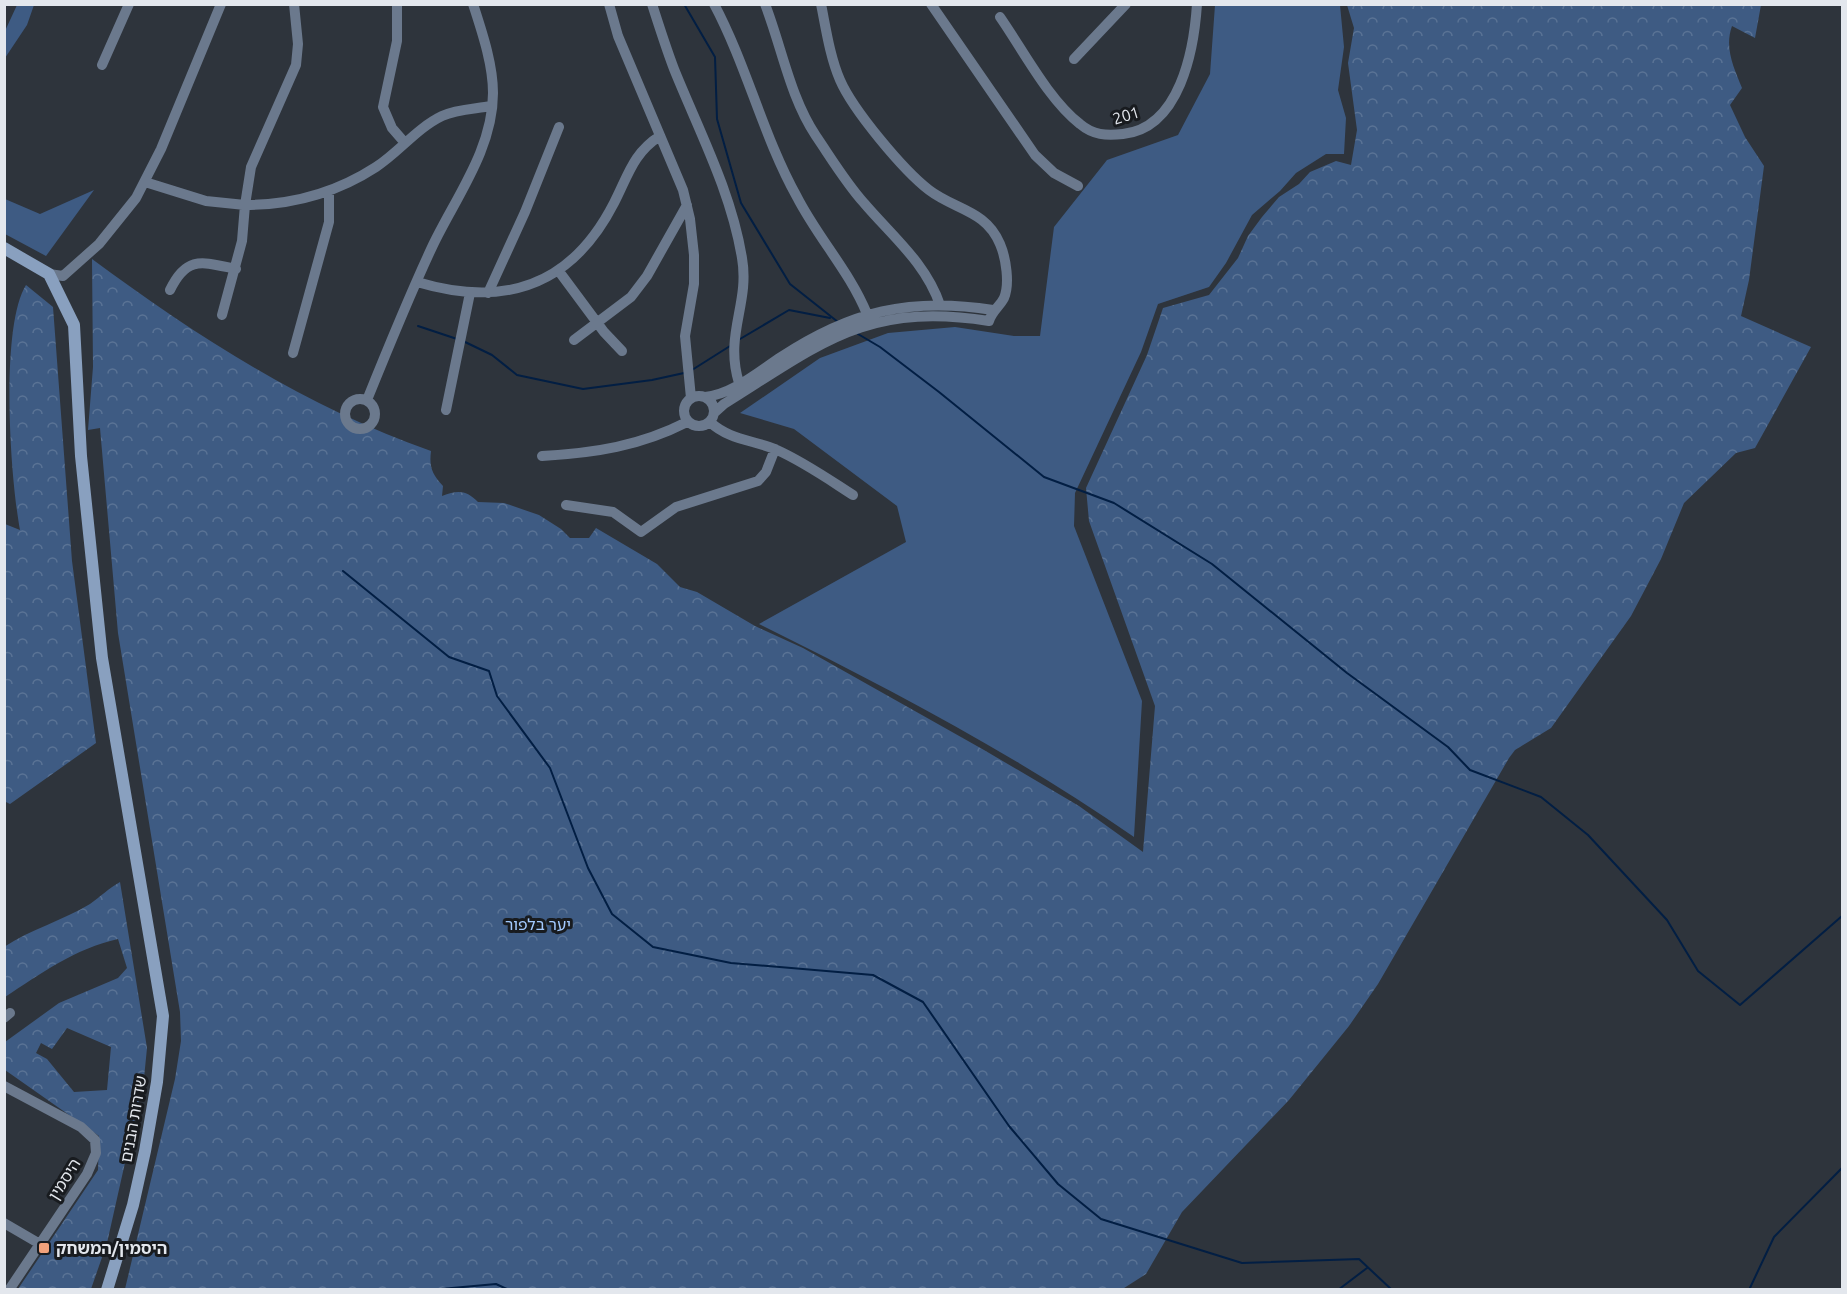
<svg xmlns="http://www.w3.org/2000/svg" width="1847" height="1294" font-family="Ubuntu,'Noto Sans Hebrew',sans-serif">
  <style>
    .green { fill: #3e5b83 }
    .forest { fill: url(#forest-crowns); fill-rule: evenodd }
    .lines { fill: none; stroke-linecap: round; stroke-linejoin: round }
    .stream { stroke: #021e43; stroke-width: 2 }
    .street { stroke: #6b798d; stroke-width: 10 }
    .secondary { stroke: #89a0bf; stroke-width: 12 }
    .poi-dot { fill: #f1a17b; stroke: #181b1f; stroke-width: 2 }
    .labels { text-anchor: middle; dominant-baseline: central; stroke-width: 6; stroke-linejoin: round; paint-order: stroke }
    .street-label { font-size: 16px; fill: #e3e7ed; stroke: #181b1f }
    .park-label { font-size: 16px; fill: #a3caff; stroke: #181b1f }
    .poi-label { font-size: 16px; font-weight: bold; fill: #e3e7ed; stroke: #181b1f; text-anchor: start }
  </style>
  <defs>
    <pattern id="forest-crowns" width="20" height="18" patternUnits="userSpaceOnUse" patternTransform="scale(1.5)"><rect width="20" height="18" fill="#3e5b83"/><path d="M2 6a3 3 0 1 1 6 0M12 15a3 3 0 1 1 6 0" fill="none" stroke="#5a7395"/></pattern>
  </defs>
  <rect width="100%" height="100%" fill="#2e343c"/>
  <path class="green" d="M17,5H34L27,25L5,58V31Z
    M1215,5H1340L1344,47L1338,90L1346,118L1344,154H1326L1296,173L1280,191L1252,215L1226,263L1209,287L1158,304L1141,352L1075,493L1074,526L1142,701L1134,837C1016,755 888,688 759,624L906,542L897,506L794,429L740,413L820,358L888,333L955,327L1014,336H1040L1054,227L1107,160L1178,135L1210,74Z
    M94,190L46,256L5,234V199L40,214Z"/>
  <path class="forest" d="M1347,5H1761L1755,38L1732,26C1724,48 1734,68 1742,88L1730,105L1745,137L1764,166L1749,280L1741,316L1811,347L1755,448L1736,453L1684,503L1661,559L1631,616L1551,728L1515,750L1509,758L1378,984L1349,1026L1289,1100L1182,1212L1146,1274L1121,1290L125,1289L175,1079L181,1041L180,1012L118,633L100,428L88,430L93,367L92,259C196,336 308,408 431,451C429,467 432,474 443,486L442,496C458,490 466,490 478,502L504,503L539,515L561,529L570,538H589L596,528L657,564L680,587L697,592L755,626L803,648L984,750L1079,806L1143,852L1155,706L1089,521L1086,488L1147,355L1163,308L1209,295L1238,258L1248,236L1262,217L1279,197L1299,184L1310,172L1336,161L1351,165L1357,130L1348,63L1354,28Z
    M26,285L53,307L72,561L96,743L10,804L4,801L5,524L20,530C10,476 0,327 26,285Z
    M120,882L147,1048L144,1078L107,1243L91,1289H18L98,1170L99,1136L5,1070V1042L59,1003L118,978L127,968L118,939C76,948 40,974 5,997L4,947C31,929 62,921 90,904C100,897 109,888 120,882ZM67,1028L111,1047L107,1090L74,1092L47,1059L36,1053L41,1043L52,1049Z"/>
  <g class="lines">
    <path class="stream" d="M684,4L715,57L717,119L741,203L790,284L838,322
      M418,326L457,339
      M858,334L880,347L939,392L1044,477L1114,503L1212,564L1347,673L1448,747L1470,770L1541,797L1588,835L1667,920L1698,971L1740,1005L1842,916
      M740,339L789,310L830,318
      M463,341L492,355L517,375L583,389L652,380L684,373
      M692,370L730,346
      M343,571L449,657L489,671L497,696L550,768L588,868L612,914L653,947L731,963L873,975L923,1002L1009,1126L1058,1184L1101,1219L1242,1263L1359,1259L1392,1290
      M348,1289L362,1290
      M430,1290L496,1284L509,1290
      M1338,1290L1367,1268
      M1749,1290L1774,1237L1842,1168"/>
    <path class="street" d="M294,4L298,44L296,65L251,167L245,205C292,205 336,193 376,167C399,152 417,128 442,116C457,109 475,109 491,106
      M397,4V41L383,107L392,128L405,143
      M609,4L618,36L683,190L690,219L694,255V284L685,336L691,398
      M652,4C659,26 666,48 674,69C699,131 731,191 742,258C750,304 724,334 739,383
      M714,4C747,66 763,136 797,197C818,238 850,272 867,314
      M765,4C782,48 790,97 816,136C831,158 846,183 864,203C892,236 926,263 940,305
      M931,4L1035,155L1054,173L1078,186
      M1000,17C1023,50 1048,99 1080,124C1093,135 1106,136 1123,134C1180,128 1194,50 1197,4
      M1074,59L1126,4
      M102,65L129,4
      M145,182L206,201L245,205L242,241L222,315
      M558,270L604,332L622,351
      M49,274L63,276L99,244L136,198L161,149L221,4
      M417,282C504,308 571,287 614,203C628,176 633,153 660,136
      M170,290C187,255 202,262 236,269
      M488,293L525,212L559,127
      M574,340L631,297L647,276L687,205
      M293,353L329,222V191
      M684 411a15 15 0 1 1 30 0a15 15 0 1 1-30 0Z
      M705,397C733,394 758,372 781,357C851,311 910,297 993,310
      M345 414a15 15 0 1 1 30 0a15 15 0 1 1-30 0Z
      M367,400C388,348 409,296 433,245C456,197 493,149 493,93C493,64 482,32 473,4
      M446,410L470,293
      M714,413L724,404C822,343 866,302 989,321C992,311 1000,306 1004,298C1010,284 1006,258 1000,244C986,210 955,210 929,190C903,170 853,110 840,80C830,57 826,29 821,4
      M710,422C729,440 754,440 777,450C804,462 828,479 853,495
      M542,456C595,453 640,446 687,422
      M566,505L613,512L641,532L676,507L758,481L766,472L775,449
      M4,1018L10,1013
      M4,1086L81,1127L95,1140L96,1153L87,1174L9,1290
      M4,1223L40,1244"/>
    <path class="secondary" d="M4,248L49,274L74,325L81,456L102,658L163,1016L157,1082L145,1151L133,1205L107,1290"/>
  </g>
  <rect class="poi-dot" x="38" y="1242" width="12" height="12" rx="3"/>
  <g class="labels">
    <g class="street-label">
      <text transform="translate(1126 115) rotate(-17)">201</text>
      <text transform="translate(133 1119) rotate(-80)">שדרות הבנים</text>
      <text transform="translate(64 1179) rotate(-58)">היסמין</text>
    </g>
    <g class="park-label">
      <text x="538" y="924">יער בלפור</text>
    </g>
    <g class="poi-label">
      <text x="56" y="1248">היסמין/המשחק</text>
    </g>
  </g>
  <rect width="1847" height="1294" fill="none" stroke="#e3e7ed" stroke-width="12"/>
</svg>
